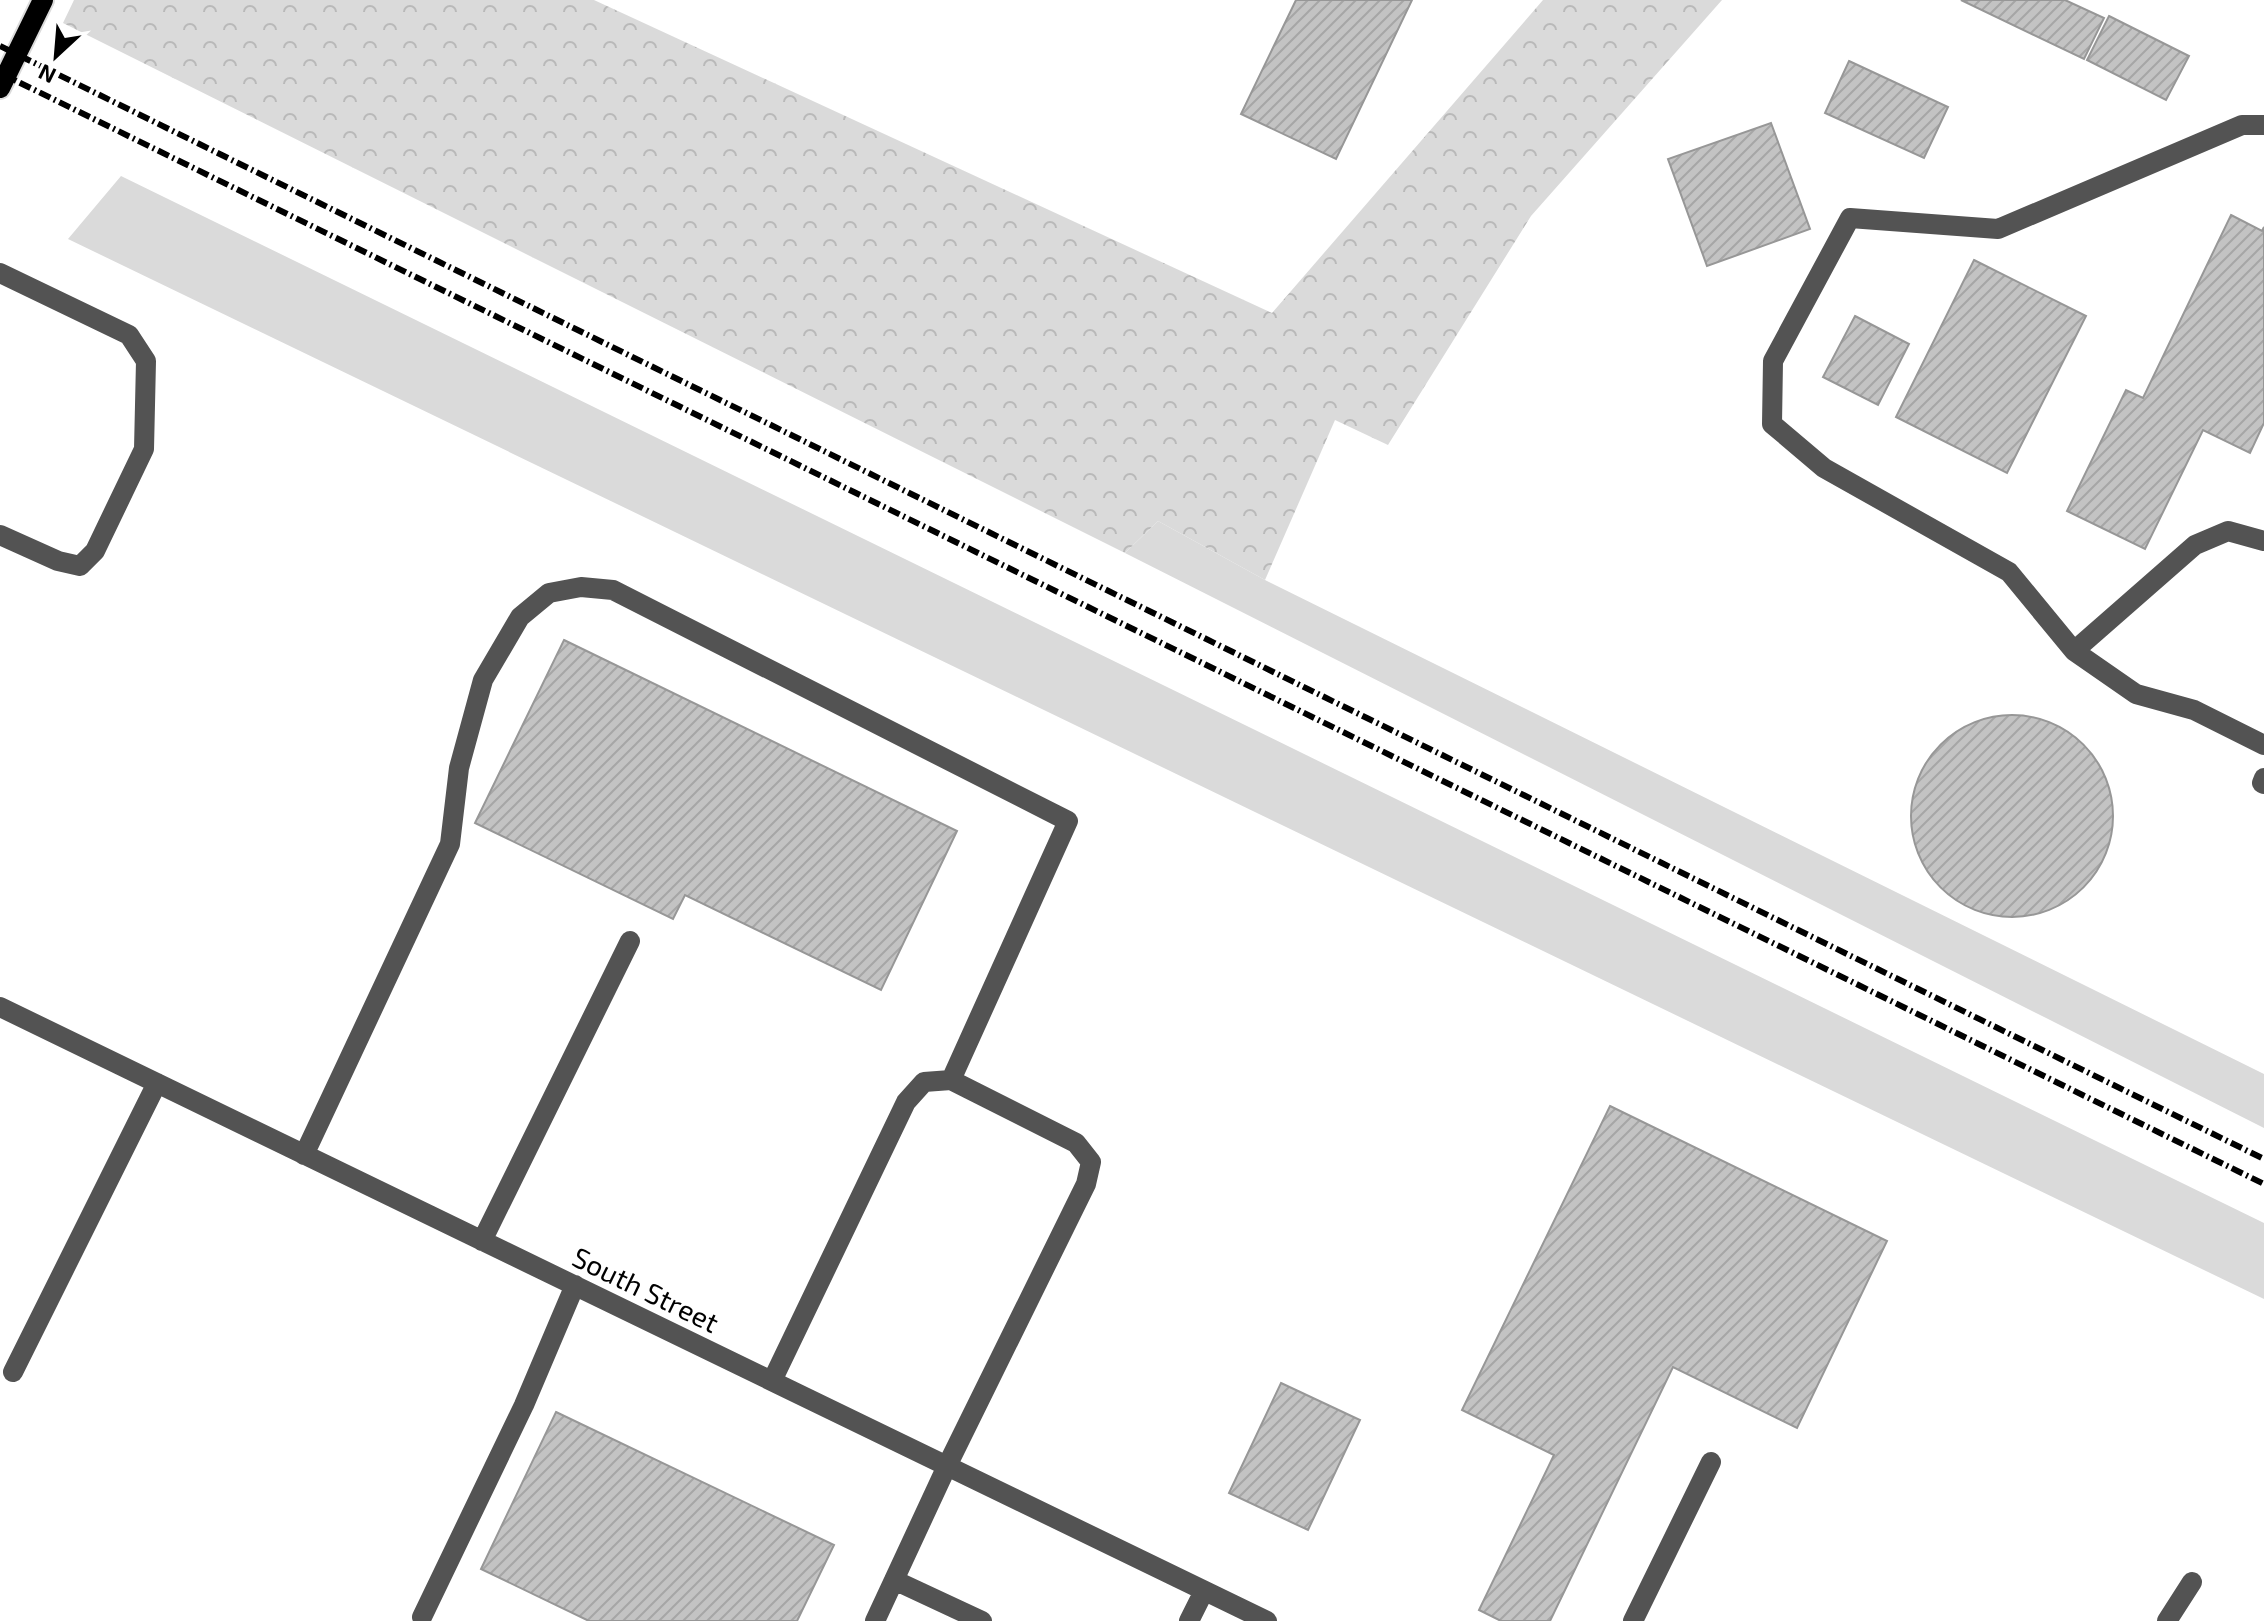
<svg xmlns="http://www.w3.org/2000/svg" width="2264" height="1621" font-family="'Exo 2',sans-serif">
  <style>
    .grass { fill: #dadada }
    .forest { fill: url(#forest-crowns) }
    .building { fill: url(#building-hatch); stroke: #979797; stroke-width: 2 }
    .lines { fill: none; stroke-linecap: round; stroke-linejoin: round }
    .major-casing { stroke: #dbdbdb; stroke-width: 24 }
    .minor { stroke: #535353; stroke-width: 20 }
    .major { stroke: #000; stroke-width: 20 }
    .rail { stroke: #000; stroke-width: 6; stroke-dasharray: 12 4 2 4; stroke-linecap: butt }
    .labels { text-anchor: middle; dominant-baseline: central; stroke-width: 8; stroke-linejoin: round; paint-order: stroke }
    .street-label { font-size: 28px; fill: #000; stroke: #fff }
  </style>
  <defs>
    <pattern id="forest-crowns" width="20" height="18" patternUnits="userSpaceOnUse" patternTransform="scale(2)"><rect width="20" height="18" fill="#dadada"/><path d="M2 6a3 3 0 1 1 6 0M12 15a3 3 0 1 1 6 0" fill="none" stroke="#b9b9b9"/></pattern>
    <pattern id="building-hatch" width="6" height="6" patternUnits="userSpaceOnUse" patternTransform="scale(2)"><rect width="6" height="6" fill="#c3c3c3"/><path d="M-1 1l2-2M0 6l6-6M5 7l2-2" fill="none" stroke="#a6a6a6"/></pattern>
  </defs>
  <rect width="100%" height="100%" fill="#fff"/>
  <path class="grass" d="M121,176L2264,1223V1299L68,239Z
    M1158,521L1265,580L2264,1074V1128L1125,553Z"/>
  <path class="forest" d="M74,0H594L1272,313L1543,0H1722L1531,216L1388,445L1335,420L1265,580L1158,521L1125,553L63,23Z"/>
  <path class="building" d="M1296,0H1412L1336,159L1241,114Z
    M1961,0H2065L2104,18L2084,59Z
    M2109,16L2189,56L2166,100L2087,60Z
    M1849,61L1948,107L1924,158L1825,113Z
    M1771,123L1810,229L1707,266L1668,159Z
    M2231,215L2262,231L2264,227V423L2250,453L2203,430L2145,549L2067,511L2126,390L2143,398Z
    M1974,260L2086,316L2007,473L1896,417Z
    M1855,316L1909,344L1878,405L1823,377Z
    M564,640L957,831L881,990L685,895L673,919L475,823Z
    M1911 816a101 101 0 1 1 202 0a101 101 0 1 1-202 0Z
    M1610,1106L1887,1241L1797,1428L1673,1367L1550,1621H1501L1479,1610L1554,1455L1462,1410Z
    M1281,1383L1360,1420L1308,1530L1229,1493Z
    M556,1412L834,1545L797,1621H589L481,1569Z"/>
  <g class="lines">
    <defs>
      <path id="major" d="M0,88L43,0"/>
    </defs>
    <use href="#major" class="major-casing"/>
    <path class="minor" d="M2264,125H2242L1998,229L1850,218L1773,361L1772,424L1824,468L2009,572L2074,651L2136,694L2194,710L2264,745
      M0,273L129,335L146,361L144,449L95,551L80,566L58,561L0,535
      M2074,651L2195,545L2228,531L2264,541
      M2264,778L2262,783L2264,784
      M0,1007L1267,1621
      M304,1155L450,844L459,768L483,680L520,617L549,593L581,587L613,590L1068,821L951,1080
      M482,1241L630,941
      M13,1372L157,1083
      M772,1381L906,1102L924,1082L951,1080L1076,1143L1091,1162L1086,1184L947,1466L875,1621
      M894,1580L982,1621
      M422,1617L524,1405L575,1285
      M1189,1621L1204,1591
      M1633,1621L1711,1462
      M2167,1621L2192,1582"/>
    <use href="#major" class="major"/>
    <path class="rail" d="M0,46L2264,1159
      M0,73L2264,1184"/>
  </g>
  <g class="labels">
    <g class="street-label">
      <text transform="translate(646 1289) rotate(26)">South Street</text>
    </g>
  </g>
  <g transform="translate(56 56) rotate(206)" stroke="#ffffff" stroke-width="6" paint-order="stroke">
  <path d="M0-6L14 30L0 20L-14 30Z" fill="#000000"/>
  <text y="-12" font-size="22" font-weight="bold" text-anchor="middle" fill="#000000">N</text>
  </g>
</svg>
